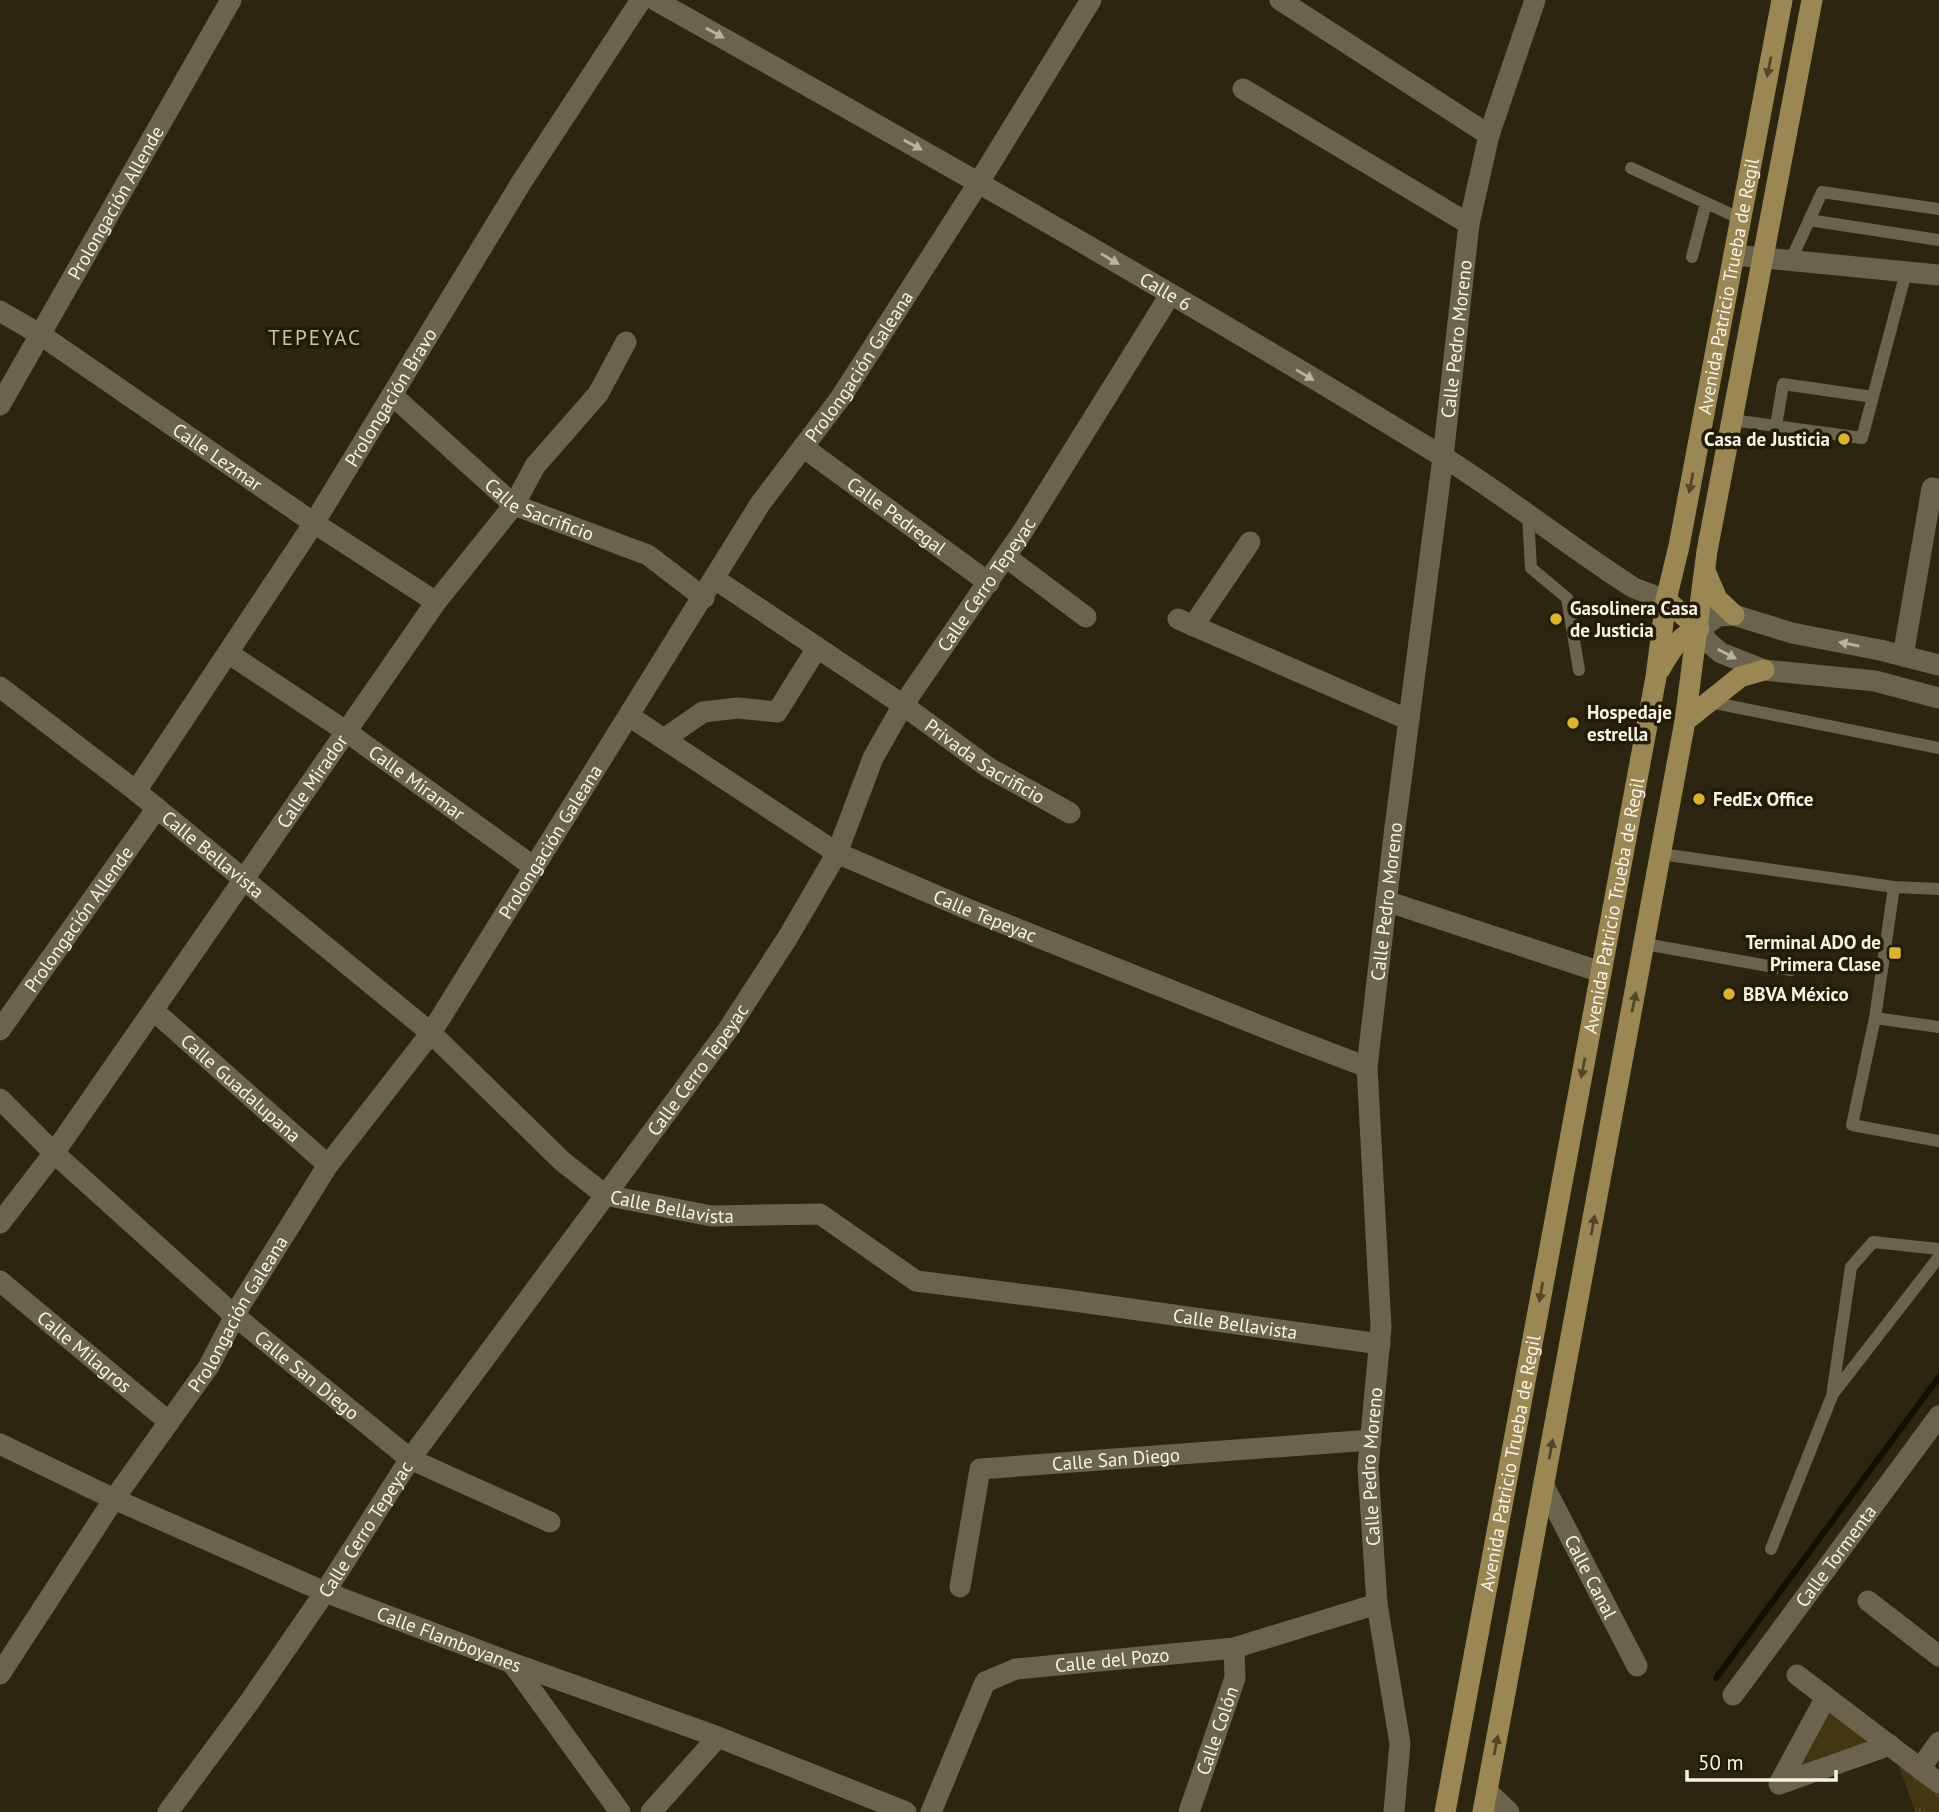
<svg xmlns="http://www.w3.org/2000/svg" width="1939" height="1812" font-family="'PT Sans',sans-serif">
  <style>
    .green { fill: #423613 }
    .park { fill: url(#park-tufts) }
    .lines { fill: none; stroke-linecap: round; stroke-linejoin: round }
    .stream { stroke: #140d00; stroke-width: 6 }
    .service { stroke: #6c634d; stroke-width: 12 }
    .minor { stroke: #6c634d; stroke-width: 21 }
    .tertiary { stroke: #6c634d; stroke-width: 21 }
    .primary { stroke: #9a8754; stroke-width: 21 }
    .oneway { fill: #b8b2a1 }
    .oneway2 { fill: #524626 }
    .poi-dot { fill: #dbb333; stroke: #221b07; stroke-width: 2.5 }
    .labels { text-anchor: middle; dominant-baseline: central; stroke-width: 7; stroke-linejoin: round; paint-order: stroke }
    .street-label { font-size: 19px; fill: #f7f2e5; stroke: #221b07 }
    .poi-label { font-size: 19px; font-weight: bold; fill: #f7f2e5; stroke: #221b07; text-anchor: start }
    .neighbourhood-label { font-size: 21px; letter-spacing: 2px; fill: #cbc2a9; stroke: #221b07 }
  </style>
  <defs>
    <pattern id="park-tufts" width="24" height="20" patternUnits="userSpaceOnUse" patternTransform="scale(1.75)"><rect width="24" height="20" fill="#423613"/><path d="M3 7l-1-3M5 7V3M7 7l1-3M15 17l-1-3M17 17v-4M19 17l1-3" fill="none" stroke="#554a2a"/></pattern>
  </defs>
  <rect width="100%" height="100%" fill="#2c2510"/>
  <path class="green" d="M1828,1709L1872,1741L1792,1772Z"/>
  <path class="park" d="M1894,1751L1939,1786V1812H1915Z"/>
  <g class="lines">
    <path class="stream" d="M1716,1678L1939,1377"/>
    <path class="service" d="M1631,168L1741,219
      M1809,220L1939,240
      M1692,257L1706,203
      M1791,260L1822,192L1939,209
      M1873,397L1783,384L1776,426L1862,438L1906,272
      M1731,420L1776,426
      M1528,516L1531,568L1567,598L1579,670
      M1710,702L1939,748
      M1661,854L1894,887L1939,889
      M1894,887L1875,1018L1852,1125L1939,1141
      M1645,944L1791,970
      M1875,1018L1939,1027
      M1832,1395L1939,1257
      M1771,1549L1832,1396L1851,1267L1873,1242L1939,1249"/>
    <g class="minor">
      <path d="M1280,0L1489,135"/>
      <path d="M1243,89L1469,224"/>
      <path d="M1734,255L1939,275"/>
      <path id="s1" d="M0,311L41,335L314,523L436,602"/>
      <path id="s2" d="M392,395L514,505L648,555L704,598"/>
      <path id="s3" d="M0,405L231,0"/>
      <path id="s4" d="M803,447L989,583"/>
      <path d="M1006,557L1086,617"/>
      <path id="s5" d="M715,579L903,705L989,768L1070,813"/>
      <path d="M1178,619L1409,720"/>
      <path d="M1193,626L1250,542"/>
      <path id="s6" d="M228,653L347,732L534,867"/>
      <path d="M1903,656L1932,488L1939,489"/>
      <path id="s7" d="M0,687L136,791L431,1033L562,1161L605,1195L711,1216L820,1214L916,1281L1067,1300L1380,1344"/>
      <path id="s8" d="M629,716L837,853L965,908L1288,1037L1367,1067"/>
      <path d="M664,739L703,712L738,708L777,712L817,648"/>
      <path id="s9" d="M136,791L314,523L521,183L641,0"/>
      <path d="M1386,901L1601,972"/>
      <path id="s10" d="M154,1011L328,1165"/>
      <path id="s11" d="M0,1030L157,808"/>
      <path id="s12" d="M0,1099L54,1153L235,1316L410,1459L550,1522"/>
      <path id="s13" d="M0,1223L54,1153L436,602L514,505L535,466L598,394L626,342"/>
      <path id="s14" d="M0,1281L169,1422"/>
      <path id="s15" d="M1544,1486L1637,1666"/>
      <path id="s16" d="M960,1587L980,1469L1371,1440"/>
      <path d="M1868,1601L1939,1656"/>
      <path d="M512,1663L620,1812"/>
      <path id="s17" d="M0,1674L114,1499L209,1366L241,1304L328,1165L431,1033L760,504L841,397L979,182L1091,0"/>
      <path d="M1797,1675L1939,1783"/>
      <path id="s18" d="M1733,1695L1939,1416"/>
      <path d="M1826,1697L1779,1784L1890,1745"/>
      <path d="M1920,1769L1939,1742"/>
      <path d="M1487,1791L1509,1812"/>
      <path id="s19" d="M168,1812L250,1701L325,1592L410,1459L727,1031L788,937L837,853L873,758L903,705L1023,531L1170,295"/>
      <path d="M651,1812L718,1737"/>
      <path id="s20" d="M931,1812L985,1682L1016,1669L1234,1648L1377,1604"/>
      <path id="s21" d="M1189,1812L1235,1678L1234,1648"/>
      <path id="s22" d="M1394,1812L1400,1743L1377,1604L1368,1467L1381,1327L1367,1067L1395,827L1443,457L1469,224L1489,135L1535,0"/>
    </g>
    <g class="tertiary">
      <path id="s23" d="M655,0C919,148 1182,297 1440,455C1507,496 1568,546 1634,588L1666,600"/>
      <path d="M1939,665L1880,650L1792,633L1734,615L1718,616L1699,629L1708,642L1721,653L1764,670L1875,681L1939,698"/>
      <path id="s24" d="M0,1444L114,1499L325,1592L512,1663L718,1737L906,1812"/>
    </g>
    <g class="primary">
      <path d="M1705,571L1717,599L1734,615"/>
      <path d="M1660,669C1669,653 1680,634 1699,629L1666,600"/>
      <path d="M1685,721L1740,677L1764,670"/>
      <path id="s25" d="M1445,1812L1656,677L1666,600L1679,546L1782,0"/>
      <path d="M1483,1812L1685,721L1707,551L1812,0"/>
    </g>
  </g>
  <defs><path id="oneway-solid" d="M-6-.8H1V-3.2L6.5 0L1 3.2V.8H-6Z" transform="scale(1.75)"/></defs>
  <g class="oneway">
    <use href="#oneway-solid" transform="translate(715 33) rotate(29)"/>
    <use href="#oneway-solid" transform="translate(913 145) rotate(29)"/>
    <use href="#oneway-solid" transform="translate(1110 259) rotate(31)"/>
    <use href="#oneway-solid" transform="translate(1305 375) rotate(31)"/>
    <use href="#oneway-solid" transform="translate(1849 644) rotate(-169)"/>
    <use href="#oneway-solid" transform="translate(1727 654) rotate(27)"/>
  </g>
  <g class="oneway2">
    <use href="#oneway-solid" transform="translate(1769 67) rotate(101)"/>
    <use href="#oneway-solid" transform="translate(1691 483) rotate(101)"/>
    <use href="#oneway-solid" transform="translate(1634 1002) rotate(-79)"/>
    <use href="#oneway-solid" transform="translate(1583 1068) rotate(101)"/>
    <use href="#oneway-solid" transform="translate(1593 1225) rotate(-80)"/>
    <use href="#oneway-solid" transform="translate(1541 1292) rotate(100)"/>
    <use href="#oneway-solid" transform="translate(1551 1449) rotate(-80)"/>
    <use href="#oneway-solid" transform="translate(1496 1745) rotate(-79)"/>
  </g>
  <g class="poi-dot">
    <circle cx="1844" cy="439" r="7"/>
    <circle cx="1556" cy="619" r="7"/>
    <circle cx="1573" cy="723" r="7"/>
    <circle cx="1699" cy="799" r="7"/>
    <rect x="1888" y="946" width="14" height="14" rx="3.5"/>
    <circle cx="1729" cy="994" r="7"/>
  </g>
  <g class="labels">
    <g class="street-label">
      <text stroke="none"><textPath href="#s3" startOffset="233">Prolongación Allende</textPath></text>
      <text stroke="none"><textPath href="#s25" startOffset="1552">Avenida Patricio Trueba de Regil</textPath></text>
      <text stroke="none"><textPath href="#s23" startOffset="588">Calle 6</textPath></text>
      <text stroke="none"><textPath href="#s22" startOffset="1482">Calle Pedro Moreno</textPath></text>
      <text stroke="none"><textPath href="#s17" startOffset="1566">Prolongación Galeana</textPath></text>
      <text stroke="none"><textPath href="#s9" startOffset="469">Prolongación Bravo</textPath></text>
      <text stroke="none"><textPath href="#s1" startOffset="262">Calle Lezmar</textPath></text>
      <text stroke="none"><textPath href="#s2" startOffset="189">Calle Sacrificio</textPath></text>
      <text stroke="none"><textPath href="#s4" startOffset="116">Calle Pedregal</textPath></text>
      <text stroke="none"><textPath href="#s19" startOffset="1479">Calle Cerro Tepeyac</textPath></text>
      <text stroke="none"><textPath href="#s5" startOffset="326">Privada Sacrificio</textPath></text>
      <text stroke="none"><textPath href="#s13" startOffset="541">Calle Mirador</textPath></text>
      <text stroke="none"><textPath href="#s6" startOffset="229">Calle Miramar</textPath></text>
      <text stroke="none"><textPath href="#s17" startOffset="999">Prolongación Galeana</textPath></text>
      <text stroke="none"><textPath href="#s7" startOffset="271">Calle Bellavista</textPath></text>
      <text stroke="none"><textPath href="#s22" startOffset="915">Calle Pedro Moreno</textPath></text>
      <text stroke="none"><textPath href="#s25" startOffset="922">Avenida Patricio Trueba de Regil</textPath></text>
      <text stroke="none"><textPath href="#s8" startOffset="410">Calle Tepeyac</textPath></text>
      <text stroke="none"><textPath href="#s11" startOffset="136">Prolongación Allende</textPath></text>
      <text stroke="none"><textPath href="#s19" startOffset="912">Calle Cerro Tepeyac</textPath></text>
      <text stroke="none"><textPath href="#s10" startOffset="116">Calle Guadalupana</textPath></text>
      <text stroke="none"><textPath href="#s7" startOffset="859">Calle Bellavista</textPath></text>
      <text stroke="none"><textPath href="#s17" startOffset="432">Prolongación Galeana</textPath></text>
      <text stroke="none"><textPath href="#s7" startOffset="1447">Calle Bellavista</textPath></text>
      <text stroke="none"><textPath href="#s14" startOffset="110">Calle Milagros</textPath></text>
      <text stroke="none"><textPath href="#s12" startOffset="413">Calle San Diego</textPath></text>
      <text stroke="none"><textPath href="#s16" startOffset="256">Calle San Diego</textPath></text>
      <text stroke="none"><textPath href="#s25" startOffset="355">Avenida Patricio Trueba de Regil</textPath></text>
      <text stroke="none"><textPath href="#s22" startOffset="348">Calle Pedro Moreno</textPath></text>
      <text stroke="none"><textPath href="#s19" startOffset="345">Calle Cerro Tepeyac</textPath></text>
      <text stroke="none"><textPath href="#s18" startOffset="173">Calle Tormenta</textPath></text>
      <text stroke="none"><textPath href="#s15" startOffset="102">Calle Canal</textPath></text>
      <text stroke="none"><textPath href="#s24" startOffset="490">Calle Flamboyanes</textPath></text>
      <text stroke="none"><textPath href="#s20" startOffset="271">Calle del Pozo</textPath></text>
      <text stroke="none"><textPath href="#s21" startOffset="86">Calle Colón</textPath></text>
    </g>
    <g class="poi-label">
      <text x="1830" y="439" text-anchor="end">Casa de Justicia</text>
      <text x="1570" y="608">Gasolinera Casa<tspan x="1570" dy="22">de Justicia</tspan></text>
      <text x="1587" y="712">Hospedaje<tspan x="1587" dy="22">estrella</tspan></text>
      <text x="1713" y="799">FedEx Office</text>
      <text x="1881" y="942" text-anchor="end">Terminal ADO de<tspan x="1881" dy="22">Primera Clase</tspan></text>
      <text x="1743" y="994">BBVA México</text>
    </g>
    <g class="neighbourhood-label">
      <text x="315" y="337">TEPEYAC</text>
    </g>
  </g>
  <path d="M1687 1770v10h149v-10" fill="none" stroke="#f7f2e5" stroke-width="3.5"/>
  <text x="1698" y="1770" font-size="21" fill="#f7f2e5" stroke="#221b07" stroke-width="5" paint-order="stroke">50 m</text>
</svg>
